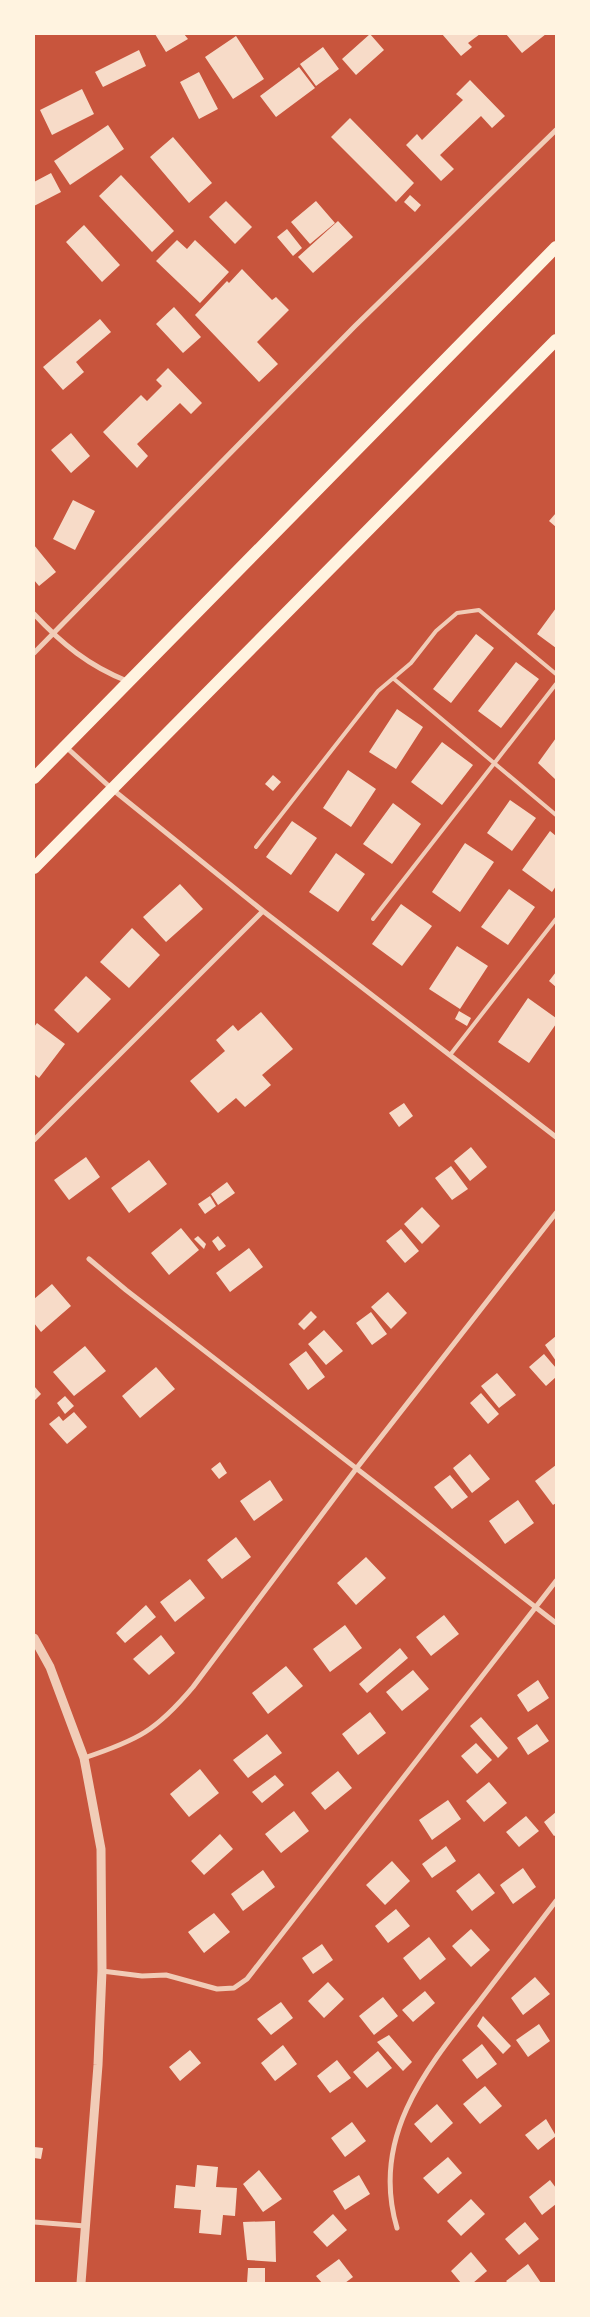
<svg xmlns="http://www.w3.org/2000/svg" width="590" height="2317" font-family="Literata,serif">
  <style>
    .building { fill: #f7dbc8 }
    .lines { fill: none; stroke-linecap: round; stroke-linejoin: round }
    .service { stroke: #f1ccb7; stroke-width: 4 }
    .minor { stroke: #f1ccb7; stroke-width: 5 }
    .tertiary { stroke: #f1ccb7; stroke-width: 9 }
    .primary { stroke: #fff3e0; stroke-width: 12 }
  </style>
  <rect width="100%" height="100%" fill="#c8553d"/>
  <path class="building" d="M155,34H184L188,39L166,52Z
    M370,34L384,50L356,75L342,59Z
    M442,34H480L468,43L472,47L461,56Z
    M506,34H546L522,53Z
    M236,36L264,79L233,99L205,57Z
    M323,47L339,69L316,86L300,64Z
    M139,50L146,66L103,87L95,72Z
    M299,67L315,88L276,117L260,96Z
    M199,72L218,109L199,119L180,82Z
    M470,80L505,116L492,128L481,116L440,155L454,169L441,181L406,145L417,134L422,140L463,100L456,94Z
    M82,89L94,114L52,135L40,110Z
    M350,118L414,183L396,202L331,137Z
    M108,125L124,149L70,185L54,161Z
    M173,137L212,183L189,203L150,157Z
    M51,173L61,192L34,206V182Z
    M121,175L174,231L152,252L99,196Z
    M410,195L421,205L415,212L404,202Z
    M226,201L252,227L235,244L209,217Z
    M316,201L335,223L310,244L291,222Z
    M338,221L353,237L313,273L298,257Z
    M84,225L120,265L102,282L66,242Z
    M287,229L302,248L293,256L277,237Z
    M177,240L187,249L195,240L229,272L200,303L156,261Z
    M242,269L272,300L276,297L289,310L257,342L278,364L259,382L195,315L227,281L229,283Z
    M174,307L201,337L183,353L156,324Z
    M100,319L111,332L76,362L84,372L63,390L43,367Z
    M168,368L202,403L191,414L180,403L137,444L148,456L137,468L103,432L141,395L147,401L162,386L156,380Z
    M71,433L90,456L71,473L51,450Z
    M73,500L95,511L75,550L53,539Z
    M556,513V527L549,521Z
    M34,545L56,572L39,586L34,580Z
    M556,608V648L537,634Z
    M476,634L494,648L451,703L433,689Z
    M516,662L539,679L501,728L478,711Z
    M397,709L423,727L396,769L369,752Z
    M556,738V780L538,763Z
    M442,742L473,765L442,805L411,782Z
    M348,770L376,789L351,827L323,808Z
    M273,775L281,782L273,791L265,784Z
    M510,800L536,818L512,851L487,833Z
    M393,803L421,824L392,864L363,844Z
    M292,821L317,838L291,875L266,857Z
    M550,831L556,836V886L552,892L522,870Z
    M465,843L494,862L460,912L432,892Z
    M336,853L365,874L338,912L309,892Z
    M180,884L203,909L166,942L143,917Z
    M509,889L535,907L508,945L481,927Z
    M401,904L432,926L402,966L372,944Z
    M132,928L160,955L129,988L100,962Z
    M457,946L488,966L460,1009L429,989Z
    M556,972V987L549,981Z
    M86,976L111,999L78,1033L54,1010Z
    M528,998L556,1018V1024L529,1063L498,1042Z
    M459,1011L471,1018L467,1026L455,1019Z
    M261,1012L293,1049L262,1075L271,1085L245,1107L236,1098L218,1113L190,1081L225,1051L216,1040L233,1025L238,1031Z
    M37,1023L65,1044L39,1078L34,1074V1027Z
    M404,1103L413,1116L399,1127L389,1113Z
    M471,1147L487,1167L470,1181L454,1161Z
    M86,1157L100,1177L69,1200L54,1180Z
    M149,1160L167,1184L129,1213L111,1188Z
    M451,1166L468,1189L452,1200L435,1178Z
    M227,1182L235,1193L218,1205L211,1194Z
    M210,1196L216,1206L205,1214L198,1204Z
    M422,1207L440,1226L422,1244L404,1224Z
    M181,1228L199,1250L169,1275L151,1253Z
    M401,1229L419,1251L405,1263L386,1241Z
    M198,1236L206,1244L204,1249L194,1239Z
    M218,1236L226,1246L219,1251L212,1241Z
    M249,1248L263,1267L230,1292L216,1273Z
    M52,1284L71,1306L41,1332L34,1323V1299Z
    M388,1292L407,1313L391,1329L371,1307Z
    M311,1311L317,1317L304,1330L298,1324Z
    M371,1312L387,1334L372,1345L356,1323Z
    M324,1330L343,1351L326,1365L308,1344Z
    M556,1336V1361L545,1345Z
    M85,1346L106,1371L74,1396L53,1372Z
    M306,1351L325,1377L308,1390L289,1364Z
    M544,1354L556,1368V1377L546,1386L529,1367Z
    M156,1367L175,1389L140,1418L122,1396Z
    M497,1373L516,1395L499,1408L481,1386Z
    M34,1386L41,1394L34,1401Z
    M481,1393L499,1414L488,1424L470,1403Z
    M65,1396L74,1406L65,1414L57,1403Z
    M74,1412L87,1427L67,1444L49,1424L59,1416L63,1421Z
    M470,1454L490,1479L472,1493L453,1468Z
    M220,1462L227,1473L219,1479L211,1469Z
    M556,1465V1503L553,1505L535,1481Z
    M450,1475L468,1497L452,1509L434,1487Z
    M270,1480L283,1500L254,1521L240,1501Z
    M518,1500L534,1523L505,1544L489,1521Z
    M236,1537L251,1557L222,1579L207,1560Z
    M366,1557L386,1578L356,1605L337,1583Z
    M190,1579L205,1598L175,1622L160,1602Z
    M146,1605L156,1617L125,1643L116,1633Z
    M444,1615L459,1634L431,1656L416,1637Z
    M345,1625L362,1648L330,1672L313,1649Z
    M161,1635L175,1653L149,1675L133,1659Z
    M400,1648L408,1658L367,1693L359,1684Z
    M286,1666L303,1686L268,1714L252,1693Z
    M413,1670L429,1689L402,1711L386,1692Z
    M538,1680L549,1698L528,1712L517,1695Z
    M370,1712L386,1733L358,1755L342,1734Z
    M481,1717L508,1748L498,1758L470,1726Z
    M537,1724L549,1741L528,1755L517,1738Z
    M267,1734L282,1753L248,1778L233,1760Z
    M476,1743L492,1760L477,1774L461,1756Z
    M200,1769L219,1793L189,1817L170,1794Z
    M338,1771L352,1788L325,1810L311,1793Z
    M275,1775L284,1785L262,1803L252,1792Z
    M489,1782L507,1803L484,1822L466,1801Z
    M448,1800L461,1819L432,1840L419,1820Z
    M294,1811L309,1831L281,1853L265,1834Z
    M556,1812V1835L554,1836L544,1822Z
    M526,1816L539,1831L519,1847L506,1832Z
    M220,1834L233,1849L204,1875L191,1861Z
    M446,1846L456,1861L432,1878L422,1864Z
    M392,1861L410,1881L385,1905L366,1885Z
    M523,1868L536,1887L513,1904L500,1885Z
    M263,1870L275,1887L243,1911L231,1894Z
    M479,1873L495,1893L472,1911L456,1891Z
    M396,1909L410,1926L388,1943L375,1926Z
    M214,1913L230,1932L204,1953L188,1932Z
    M471,1929L490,1950L471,1967L452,1946Z
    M429,1937L446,1959L420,1980L403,1958Z
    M322,1944L333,1960L313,1974L302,1958Z
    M535,1977L550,1994L523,2015L511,1998Z
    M328,1982L344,1999L324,2018L308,2001Z
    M425,1991L435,2003L413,2022L402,2010Z
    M383,1997L398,2016L374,2035L359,2016Z
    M281,2002L293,2018L271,2035L257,2019Z
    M483,2016L511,2046L503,2054L477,2026Z
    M539,2024L550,2041L528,2057L516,2040Z
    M389,2035L412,2062L403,2071L377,2042Z
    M482,2044L497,2064L477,2079L462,2060Z
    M283,2045L297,2064L275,2081L261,2063Z
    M190,2050L201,2063L180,2081L169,2067Z
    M378,2051L392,2068L367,2088L353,2072Z
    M337,2060L351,2078L330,2093L317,2076Z
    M485,2086L502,2106L480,2124L463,2104Z
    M437,2104L453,2123L431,2143L414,2124Z
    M546,2119L556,2136L538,2150L525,2135Z
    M352,2122L366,2141L345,2157L331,2138Z
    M34,2147L43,2148L41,2159L34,2158Z
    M448,2157L462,2173L438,2194L423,2178Z
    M197,2165L218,2167L216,2187L237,2188L235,2216L223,2215L221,2235L199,2233L201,2210L174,2208L176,2185L195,2187Z
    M259,2170L282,2199L263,2212L243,2184Z
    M359,2175L370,2194L345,2210L333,2191Z
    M550,2180L556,2188V2204L542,2215L529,2197Z
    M471,2199L485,2214L461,2236L447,2221Z
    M333,2214L347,2230L327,2247L313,2232Z
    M275,2221L276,2262L247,2260L243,2222Z
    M525,2222L539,2239L519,2255L505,2239Z
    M471,2252L487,2271L473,2283H461L451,2271Z
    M339,2259L353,2277L345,2283H322L316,2276Z
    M528,2264L541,2283H508L506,2281Z
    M248,2268H265V2283H247Z"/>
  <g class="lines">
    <path class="service" d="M394,679L556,815
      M256,847L378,691L411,663L436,631L457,613L479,610L556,674
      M373,919L556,684
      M450,1055L556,919"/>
    <path class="minor" d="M34,614C62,644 89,666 127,681
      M34,653L355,326L556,130
      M66,747L112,789L263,911L556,1137
      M34,1140L263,911
      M89,1259L126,1290L556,1623
      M84,1758C138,1740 156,1731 193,1687L356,1469L556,1213
      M102,1971L142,1976L166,1975L217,1989L234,1988L247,1979L556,1581
      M34,2222L85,2226
      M397,2228C370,2137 426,2069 478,2003C504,1969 530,1935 556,1901"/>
    <path class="tertiary" d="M34,1638L50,1667L84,1758L101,1849L102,1971L98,2065L81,2283"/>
    <path class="primary" d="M34,778L556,247
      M34,868L556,340"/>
  </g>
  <rect width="590" height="2317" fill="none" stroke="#fff3e0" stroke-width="70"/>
</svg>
